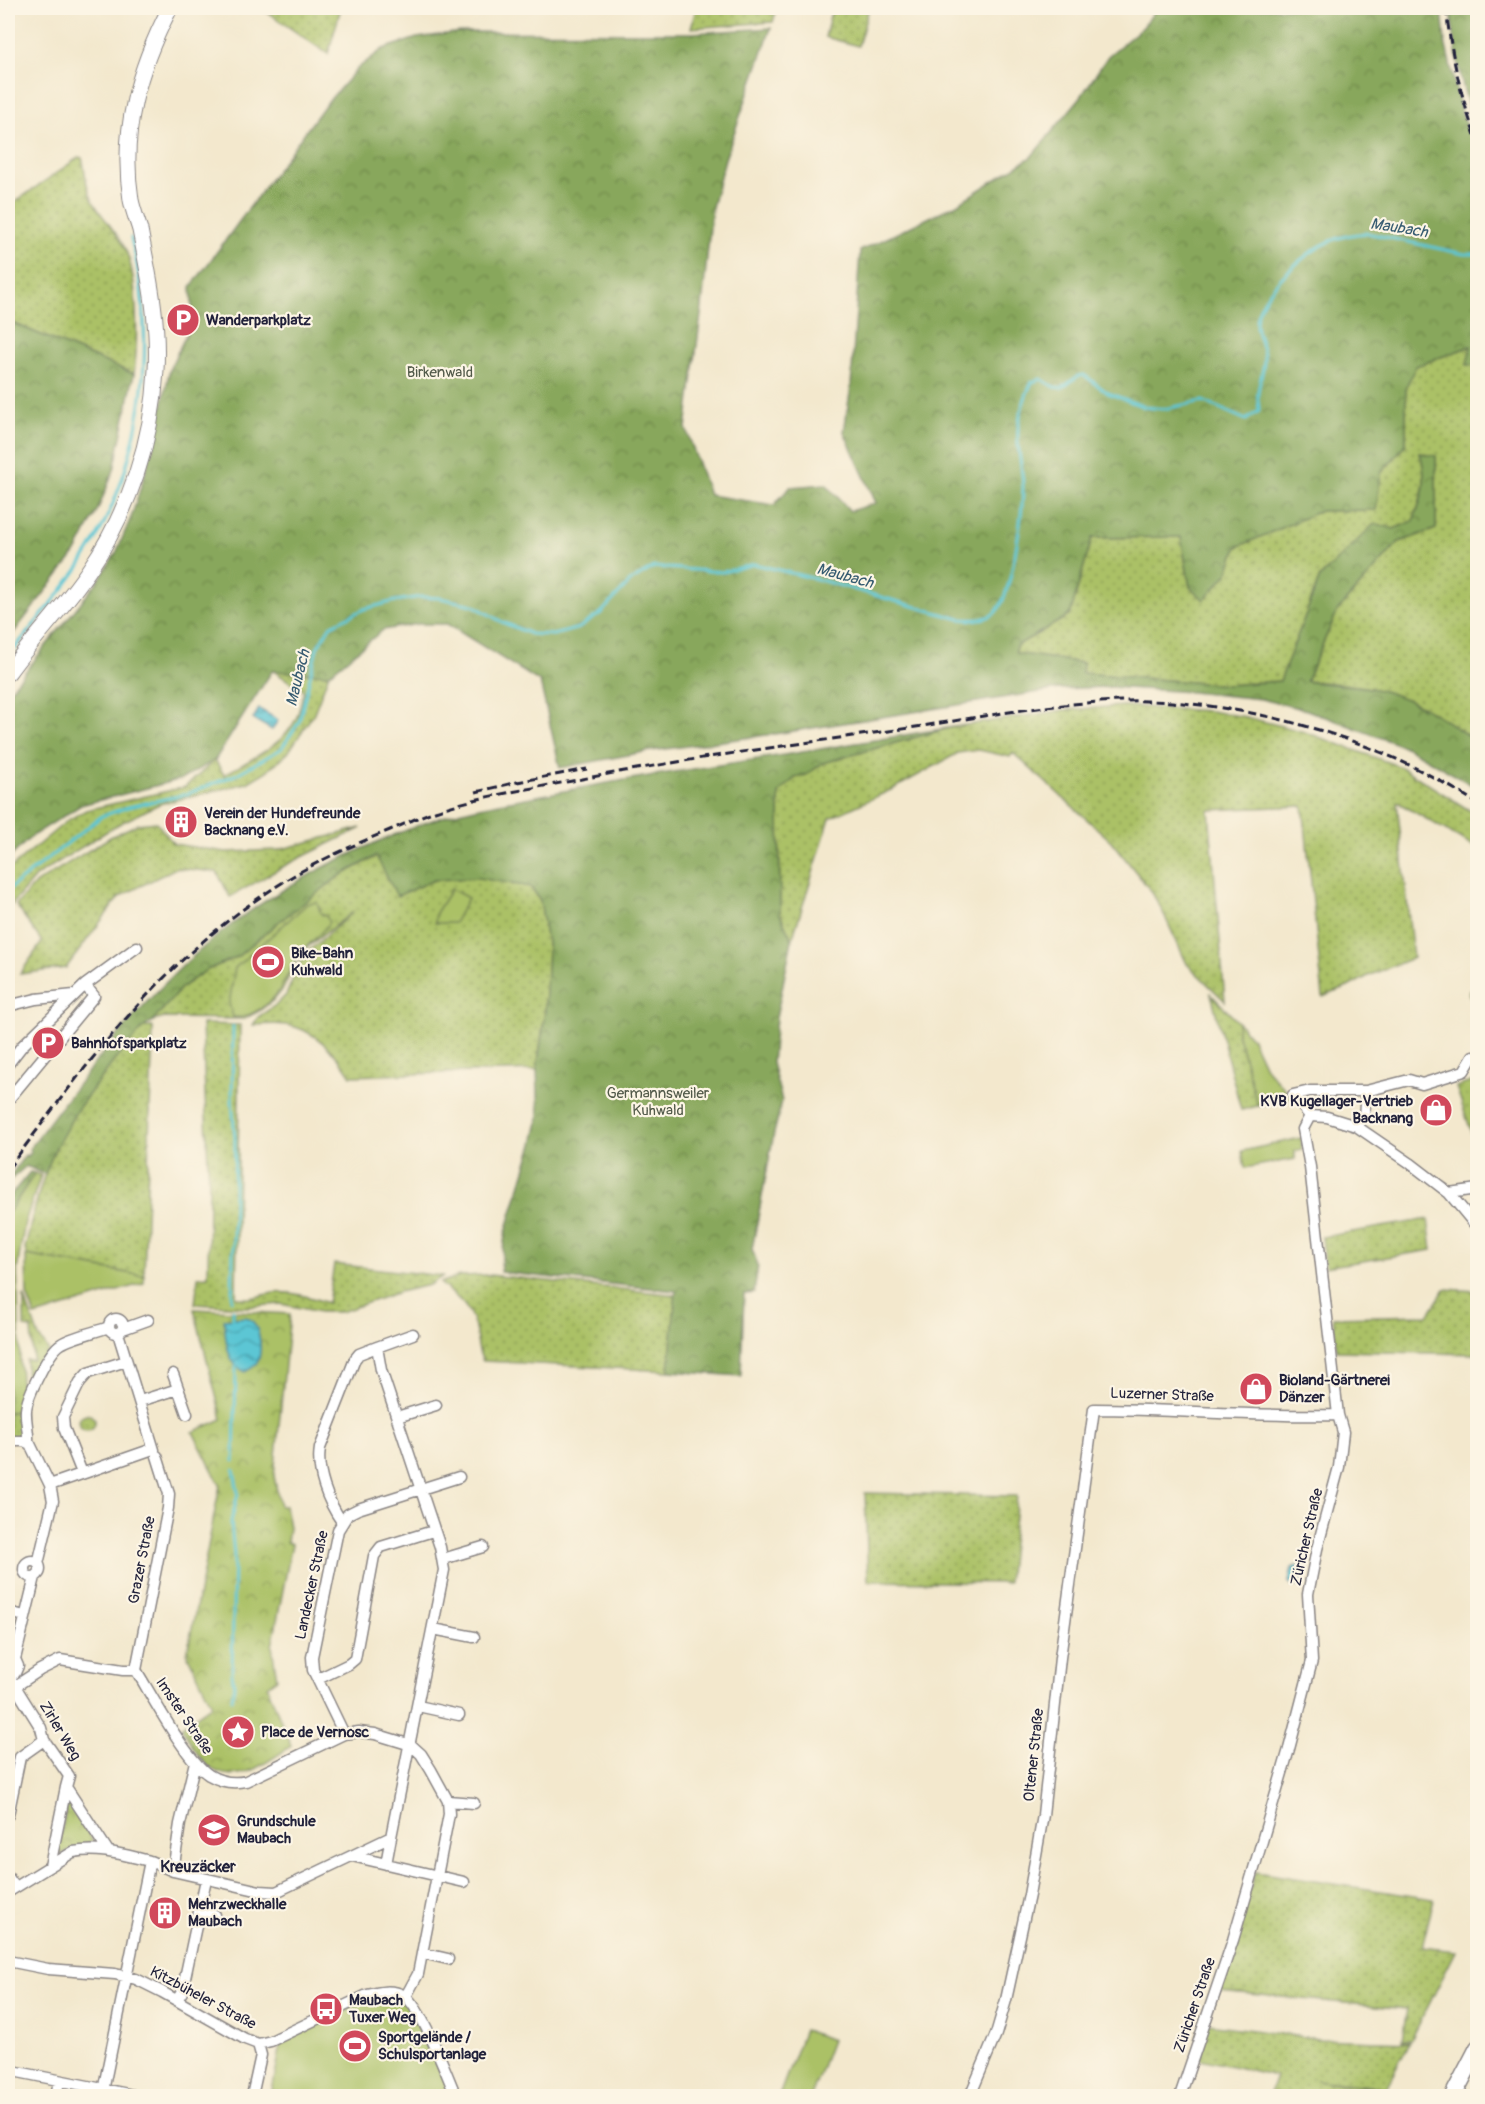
<svg xmlns="http://www.w3.org/2000/svg" width="1485" height="2104" font-family="Pangolin,sans-serif">
  <style>
    .grass { fill: url(#grass-dots); stroke: #667250; stroke-width: 1.5 }
    .forest { fill: url(#forest-crowns); stroke: #55644b; stroke-width: 1.5 }
    .park { fill: url(#park-crowns); stroke: #667250; stroke-width: 1.5 }
    .garden { fill: #abc166; stroke: #667250; stroke-width: 1.5 }
    .water { fill: url(#water-waves); stroke: #3e7488; stroke-width: 1.5 }
    .lines { fill: none; stroke-linecap: round; stroke-linejoin: round }
    .stream { stroke: #5bc6d4; stroke-width: 3 }
    .street-casing { stroke: #8a8584; stroke-width: 13 }
    .secondary-casing { stroke: #8a8584; stroke-width: 17 }
    .primary-casing { stroke: #8a8584; stroke-width: 19 }
    .street { stroke: #fff; stroke-width: 10 }
    .secondary { stroke: #fff; stroke-width: 15 }
    .primary { stroke: #fff; stroke-width: 16 }
    .rail { stroke: #22223b; stroke-width: 3; stroke-dasharray: 9 4.5; stroke-linecap: butt }
    .labels { text-anchor: middle; dominant-baseline: central; stroke-width: 4.5; stroke-linejoin: round; paint-order: stroke }
    .poi-label { font-size: 15px; font-weight: bold; fill: #22223b; stroke: #fcf5e5; text-anchor: start }
    .park-label { font-size: 15px; fill: #525a4a; stroke: #fcf5e5 }
    .street-label { font-size: 15px; fill: #22223b; stroke: #fcf5e5 }
    .water-label { font-size: 16px; font-style: italic; fill: #365b71; stroke: #fcf5e5 }
    .neighbourhood-label { font-size: 16px; font-weight: bold; fill: #22223b; stroke: #fcf5e5 }
  </style>
  <defs>
    <pattern id="grass-dots" width="8" height="8" patternUnits="userSpaceOnUse" patternTransform="scale(1.5)"><rect width="8" height="8" fill="#abc166"/><path d="M2 2h.1M6 6h.1" fill="none" stroke="#8b9c55" stroke-width="1.8" stroke-linecap="round"/></pattern>
    <pattern id="forest-crowns" width="20" height="18" patternUnits="userSpaceOnUse" patternTransform="scale(1.5)"><rect width="20" height="18" fill="#88a75b"/><path d="M2 6a3 3 0 1 1 6 0M12 15a3 3 0 1 1 6 0" fill="none" stroke="#6f884c"/></pattern>
    <pattern id="park-crowns" width="20" height="18" patternUnits="userSpaceOnUse" patternTransform="scale(1.5)"><rect width="20" height="18" fill="#abc166"/><path d="M2 6a3 3 0 1 1 6 0M12 15a3 3 0 1 1 6 0" fill="none" stroke="#8b9c55"/></pattern>
    <pattern id="water-waves" width="16" height="10" patternUnits="userSpaceOnUse" patternTransform="scale(1.5)"><rect width="16" height="10" fill="#5bc6d4"/><path d="M0 5q4-4 8 0t8 0" fill="none" stroke="#4ba0ad"/></pattern>
  </defs>
  <rect width="100%" height="100%" fill="#fcf5e5"/>
  <filter id="ink" filterUnits="userSpaceOnUse"><feTurbulence type="fractalNoise" baseFrequency=".0167" numOctaves="2"/><feDisplacementMap in="SourceGraphic" scale="12" xChannelSelector="R" yChannelSelector="G"/><feConvolveMatrix kernelMatrix="1 2 1 2 8 2 1 2 1" color-interpolation-filters="sRGB"/></filter>
  <filter id="wash" filterUnits="userSpaceOnUse"><feTurbulence type="fractalNoise" baseFrequency=".008" numOctaves="4" result="noise"/><feDisplacementMap in="SourceGraphic" scale="24" xChannelSelector="R" yChannelSelector="G"/><feGaussianBlur stdDeviation="1.35" result="paint"/><feColorMatrix in="noise" values="0 0 0 0 0 0 0 0 0 0 0 0 0 0 0 0 0 1.4 0 .05"/><feComposite in="paint" operator="in"/></filter>
  <g filter="url(#wash)">
    <rect width="100%" height="100%" fill="#f3e8cd"/>
    <path class="grass" d="M261,8H341L328,54Z
      M696,8H777L773,22L691,28Z
      M832,8H869L858,46L825,37Z
      M79,157L82,158C86,172 85,186 92,199C101,218 119,232 127,253C138,283 138,343 134,374L8,321V207Z
      M1472,346L1467,364L1478,365L1477,743C1448,720 1412,697 1375,689C1352,684 1329,683 1306,681L1338,610L1399,542L1436,529V456L1420,453C1428,480 1423,495 1413,521L1394,529L1320,577L1280,681L1227,685L1082,673L1083,663L1016,654V646L1070,615L1092,538L1181,537L1190,587L1227,574L1237,547L1320,511L1376,510L1381,473L1406,444V387L1416,366Z
      M272,670L329,674L314,713L288,753L267,771L247,783L159,804L117,825L36,876L8,909V870L68,820L86,810L185,787L215,760L224,775C248,760 283,746 296,719C300,711 301,700 304,691Z
      M1124,706L1210,711L1246,717L1305,732L1401,767L1477,815V848L1397,802L1413,958L1370,975L1348,987L1323,997L1303,806L1209,810L1225,1001L1187,964L1160,906L1151,891L1111,841L1013,753L1010,757L979,750L958,753L895,788L830,818L792,940L780,914L779,793L795,778L806,775L823,763L953,727L1064,710Z
      M156,822L174,844L226,852L278,850L361,828L286,865L230,897L217,872L176,868L119,897L66,968L20,974L42,942L16,905L36,883L112,836L138,824Z
      M377,856L397,895L434,880L478,877L531,887L540,900L548,949L545,1011L537,1070L351,1076C337,1054 313,1028 286,1025C275,1023 264,1025 253,1025L258,1017L277,1004L286,995L300,962L311,949L354,911L305,949L297,960L283,989L275,999L259,1011L244,1019L165,1018L153,1021L182,987L207,970L237,957L278,922L340,876Z
      M1477,989H1478L1477,1020L1469,991Z
      M1211,994L1238,1022L1237,1033L1258,1106L1241,1110Z
      M202,1024L240,1025L236,1297C249,1301 260,1295 273,1293C292,1291 310,1297 328,1303L334,1264L443,1276L429,1285L399,1292L341,1312H320L281,1304L245,1307L195,1304L198,1277L208,1276L209,1188Z
      M144,1027H153L144,1276L26,1255L25,1248C33,1215 40,1182 54,1151C73,1109 112,1060 144,1027Z
      M1477,1080V1139L1474,1140L1456,1087Z
      M1428,1219L1432,1250L1325,1267L1322,1237Z
      M490,1275L676,1295L669,1371L483,1361C476,1349 478,1338 474,1324C469,1305 454,1295 440,1283L459,1276Z
      M1445,1289L1477,1291V1354L1337,1351L1333,1317L1428,1315Z
      M24,1296L39,1337L49,1351L27,1389L26,1360H33L31,1328L24,1327Z
      M22,1411L23,1435L8,1438V1412Z
      M865,1493L1017,1496L1008,1583L868,1581Z
      M1255,1872L1434,1899L1422,1947L1456,1951L1411,2040H1402L1407,2009L1219,1991Z
      M1208,2024L1318,2039L1410,2042L1386,2088L1315,2080L1384,2090L1380,2096H1269L1276,2076L1196,2058Z"/>
    <path class="forest" d="M1157,8H1442L1445,42L1461,111L1477,150V365H1467L1471,346L1416,366L1406,387V444L1381,473L1376,510L1320,511L1237,547L1227,574L1204,600L1190,587L1181,537L1092,538L1070,615L1016,646V653L1083,663L1082,673L1227,685L1280,681L1320,577L1375,523L1394,529L1413,521C1424,495 1428,480 1420,453L1436,456V529L1399,542L1338,610L1306,681C1328,685 1352,684 1375,689C1412,697 1448,720 1477,743V788L1408,748L1307,710L1261,699L1191,692L1109,687L1059,689L781,733L644,752L560,768L540,682L447,624H418L383,630L329,674L272,671L215,760L182,779L81,805L32,836L8,859V693L98,581L116,553L132,515L153,448L170,368L193,320L191,287L325,105L358,68L383,49L417,38L461,32L691,33L771,28L725,159L712,207L702,307L686,428L709,495L774,505L790,487L826,484L850,511L876,503L844,432L851,386L860,251L957,204L1031,157L1080,98L1108,56L1143,27Z
      M1451,8H1477V129C1461,91 1454,49 1451,8Z
      M8,321L134,374L114,470L98,509L76,552L8,640Z
      M953,727L823,763L806,775L795,778L779,793L780,914L792,940L776,1018L772,1063L782,1101L774,1133L752,1249L758,1265L754,1293L744,1294L741,1376L669,1371L676,1291L500,1272L505,1235L533,1144L539,1117L537,1070L545,1011L548,949L540,900L531,887L478,878L434,880L397,896L376,856L340,876L280,921L237,957L207,970L182,987L153,1021L144,1027L114,1061L77,1110L55,1149L45,1174L26,1166L10,1180L8,1179L25,1155L27,1156L31,1151L29,1149C87,1071 146,992 223,931C277,889 336,858 399,833C412,828 425,822 439,818C479,805 523,799 564,791C639,776 714,766 790,754C844,745 898,736 953,727Z
      M30,1172L35,1173L8,1214V1198Z"/>
    <path class="park" d="M194,1309L290,1314L274,1476L280,1506H285L289,1527L287,1542L292,1544L272,1646L277,1679L267,1686L291,1746C269,1761 234,1790 207,1765C197,1756 189,1739 181,1727L212,1705L187,1654L220,1485L193,1432L222,1419Z
      M79 1422a8 8 0 1 1 16 0a8 8 0 1 1-16 0Z
      M8,1614L19,1618V1621L14,1646L11,1651L8,1652Z
      M68,1800L93,1841L56,1856Z"/>
    <path class="garden" d="M451,889L468,898L454,923H435L436,913Z
      M317,902L321,914L326,916L329,922C321,936 307,944 298,957C283,979 281,999 255,1012C247,1016 242,1018 233,1017L229,1004L235,968L307,904Z
      M1238,1022L1252,1039L1265,1067L1293,1098L1258,1106L1237,1032Z
      M1301,1138L1302,1149L1295,1151V1159L1245,1168L1242,1151Z
      M35,1173L41,1175L25,1222L17,1270L22,1411L8,1412V1214Z
      M26,1255L144,1276V1283L35,1316L27,1295Z
      M379,1996L400,1997L417,2017L453,2096H271L280,2050L278,2043L369,1999Z
      M804,2030L832,2040L811,2096H779Z"/>
    <path class="water" d="M259,709L278,720L272,730L253,719Z
      M246,1317C260,1322 262,1346 259,1359C257,1366 250,1369 245,1372C225,1362 226,1339 224,1319Z
      M1296,1566L1301,1568C1303,1574 1302,1581 1298,1586H1292L1289,1582L1292,1568Z"/>
    <g class="lines">
      <path class="stream" d="M8,657C31,627 57,599 79,567C142,473 160,346 131,238
        M8,890L102,816L128,807L187,794L235,775L281,749L299,722L317,648L330,626L364,609L395,601L421,597L440,598L473,605L502,622L531,634L553,635L579,628L601,613L631,581L654,567L723,572L754,564L820,580L960,619C973,620 984,621 995,613C1012,598 1023,509 1023,485C1022,463 1015,442 1019,421C1021,408 1026,394 1032,382L1041,379L1054,387L1062,388L1078,376L1084,375L1108,393L1145,407L1164,409L1203,401L1246,420L1259,411C1259,405 1257,399 1258,393C1259,381 1265,368 1264,356C1263,342 1253,330 1257,316C1265,288 1305,252 1331,241C1342,236 1354,234 1367,233L1464,254H1478
        M232,1300L235,1139L232,1101L233,1026
        M233,1310V1319
        M234,1461L236,1367
        M232,1699L234,1686L232,1674L234,1555L231,1522L238,1493L234,1470"/>
    </g>
  </g>
  <g filter="url(#ink)">
    <g class="lines">
      <defs>
        <path id="street" d="M8,1006L36,999L74,995
          M8,1064L22,1046L85,985
          M1366,1091H1310L1293,1095L1310,1116L1327,1117L1356,1126L1410,1163L1449,1193L1478,1228
          M8,1100L94,996L85,985L137,947
          M1356,1126L1364,1117L1366,1091L1409,1080L1422,1084L1464,1071L1473,1056
          M1449,1193L1478,1189
          M109 1326a7 7 0 1 1 14 0a7 7 0 1 1-14 0Z
          M123,1329L148,1320
          M118,1333L154,1450
          M377,1347L413,1334
          M173,1374L187,1414
          M140,1401L178,1389
          M397,1417L436,1405
          M8,1441H24L30,1444L50,1485L53,1501L38,1564
          M28,1442C29,1431 25,1421 26,1410C27,1396 49,1351 61,1344C71,1337 96,1332 109,1327
          M82,1473L64,1428L63,1417L80,1382L88,1373L126,1361
          M50,1485L150,1450
          M443,1559L483,1547
          M24 1569a8 8 0 1 1 16 0a8 8 0 1 1-16 0Z
          M8,1612L25,1616
          M433,1629L474,1637
          M15,1659L35,1577
          M136,1670L168,1508L169,1494L157,1456
          M8,1674L15,1673L18,1666L15,1659L9,1657
          M8,1675L41,1728L44,1740L69,1776L66,1787L108,1851
          M318,1679L349,1664L355,1659L374,1556L381,1547L433,1531
          M8,1691L40,1670L60,1660L123,1670H136C152,1696 186,1760 209,1775C221,1782 233,1784 246,1781L344,1734L359,1732L375,1734L411,1745L421,1754L431,1770L448,1801L449,1814L418,1974L406,1996
          M418,1706L459,1715
          M344,1734L313,1670L312,1657L338,1530L348,1514L358,1509L459,1477
          M448,1801L474,1803
          M8,1815L20,1757L44,1740
          M352,1856L464,1882
          M150,1861L173,1871L260,1891L276,1892L391,1837L444,1570L440,1547L381,1370L377,1347L359,1354L355,1359L320,1448C316,1472 328,1502 342,1522
          M386,1864L391,1837
          M50,1866L66,1787
          M173,1871L180,1824L195,1762
          M8,1877L15,1887
          M8,1892L73,1852C100,1847 124,1855 150,1861L102,2096
          M199,1912L215,1915
          M422,1953L448,1959
          M8,1961L48,1969L115,1974L136,1979L162,1992L245,2039L258,2044L271,2041L367,1995C379,1992 391,1989 403,1995C421,2004 447,2076 456,2096
          M177,2000L182,1992L206,1879
          M8,2070L138,2096
          M56,2096L59,2081
          M252,2096L261,2055L258,2044
          M970,2096L996,2034L1006,2000L1029,1895L1043,1815L1060,1658L1094,1409C1175,1409 1257,1417 1338,1415
          M1180,2096L1233,1940L1289,1749L1312,1661L1308,1594L1317,1549L1339,1467L1343,1432L1338,1415L1310,1167L1303,1129L1310,1116"/>
        <path id="secondary" d="M8,673C33,638 65,606 89,570C129,512 153,439 156,370C159,322 149,276 140,230C137,220 133,210 131,200C120,130 139,68 170,8"/>
        <path id="primary" d="M1453,2096L1478,2048"/>
      </defs>
      <use href="#street" class="street-casing"/>
      <use href="#secondary" class="secondary-casing"/>
      <use href="#primary" class="primary-casing"/>
      <use href="#street" class="street"/>
      <use href="#secondary" class="secondary"/>
      <use href="#primary" class="primary"/>
      <path class="rail" d="M1446,8C1451,54 1461,99 1478,143
        M476,792L517,782L587,769
        M8,1169C93,1055 168,951 293,876C324,858 356,844 390,830C405,824 420,816 435,811C477,797 528,789 572,781C677,760 783,746 889,731C989,717 1091,692 1192,704C1292,715 1394,748 1478,804"/>
    </g>
  </g>
  <defs>
    <symbol id="parking-disc" viewBox="-11 -11 22 22"><circle r="9.5" fill="#d1495b" stroke="#fcf5e5"/><path d="M-3.5-5.5H1a3.5 3.5 0 0 1 0 7H-1V5.5H-3.5ZM-1-3.4V-.6H.8a1.4 1.4 0 0 0 0-2.8Z" fill="#fff"/></symbol>
    <symbol id="building-disc" viewBox="-11 -11 22 22"><circle r="9.5" fill="#d1495b" stroke="#fcf5e5"/><path d="M-4-6H4V6H1V3H-1V6H-4ZM-2.5-4.3h1.7v1.8h-1.7ZM.8-4.3h1.7v1.8H.8ZM-2.5-1h1.7V.8h-1.7ZM.8-1h1.7V.8H.8Z" fill="#fff"/></symbol>
    <symbol id="stadium-disc" viewBox="-11 -11 22 22"><circle r="9.5" fill="#d1495b" stroke="#fcf5e5"/><path d="M0-5a6.5 5 0 1 0 0 10a6.5 5 0 1 0 0-10ZM-3.5-1.8h7v3.6h-7Z" fill="#fff"/></symbol>
    <symbol id="shop-disc" viewBox="-11 -11 22 22"><circle r="9.5" fill="#d1495b" stroke="#fcf5e5"/><path d="M-5-2.5h2.3a2.7 3.5 0 0 1 5.4 0H5L5.5 6h-11ZM-1.5-2.5h3a1.5 2.3 0 0 0-3 0Z" fill="#fff"/></symbol>
    <symbol id="sight-disc" viewBox="-11 -11 22 22"><circle r="9.5" fill="#d1495b" stroke="#fcf5e5"/><path d="M0-6L1.8-2.2L6-1.7L2.9 1.2L3.7 5.4L0 3.3L-3.7 5.4L-2.9 1.2L-6-1.7L-1.8-2.2Z" fill="#fff"/></symbol>
    <symbol id="school-disc" viewBox="-11 -11 22 22"><circle r="9.5" fill="#d1495b" stroke="#fcf5e5"/><path d="M0-5L7-2L0 1L-7-2ZM-4 1L0 2.5L4 1V4Q0 6-4 4Z" fill="#fff"/></symbol>
    <symbol id="bus-disc" viewBox="-11 -11 22 22"><circle r="9.5" fill="#d1495b" stroke="#fcf5e5"/><path d="M-5-6H5V4H4V6H2V4H-2V6H-4V4H-5ZM-3.5-4V0h7V-4ZM-3.5 1.2v1.5H-2V1.2ZM2 1.2v1.5H3.5V1.2Z" fill="#fff"/></symbol>
  </defs>
  <g fill-rule="evenodd">
    <use href="#parking-disc" x="164" y="301" width="38" height="38"/>
    <use href="#building-disc" x="162" y="803" width="38" height="38"/>
    <use href="#stadium-disc" x="249" y="943" width="38" height="38"/>
    <use href="#parking-disc" x="29" y="1024" width="38" height="38"/>
    <use href="#shop-disc" x="1417" y="1091" width="38" height="38"/>
    <use href="#shop-disc" x="1237" y="1370" width="38" height="38"/>
    <use href="#sight-disc" x="219" y="1713" width="38" height="38"/>
    <use href="#school-disc" x="195" y="1811" width="38" height="38"/>
    <use href="#building-disc" x="146" y="1894" width="38" height="38"/>
    <use href="#bus-disc" x="307" y="1990" width="38" height="38"/>
    <use href="#stadium-disc" x="336" y="2027" width="38" height="38"/>
  </g>
  <g class="labels">
    <g class="poi-label">
      <text x="206" y="320">Wanderparkplatz</text>
      <text x="204" y="813">Verein der Hundefreunde<tspan x="204" dy="17">Backnang e.V.</tspan></text>
      <text x="291" y="953">Bike-Bahn<tspan x="291" dy="17">Kuhwald</tspan></text>
      <text x="71" y="1043">Bahnhofsparkplatz</text>
      <text x="1413" y="1101" text-anchor="end">KVB Kugellager-Vertrieb<tspan x="1413" dy="17">Backnang</tspan></text>
      <text x="1279" y="1380">Bioland-Gärtnerei<tspan x="1279" dy="17">Dänzer</tspan></text>
      <text x="261" y="1732">Place de Vernosc</text>
      <text x="237" y="1821">Grundschule<tspan x="237" dy="17">Maubach</tspan></text>
      <text x="188" y="1904">Mehrzweckhalle<tspan x="188" dy="17">Maubach</tspan></text>
      <text x="349" y="2000">Maubach<tspan x="349" dy="17">Tuxer Weg</tspan></text>
      <text x="378" y="2037">Sportgelände /<tspan x="378" dy="17">Schulsportanlage</tspan></text>
    </g>
    <g class="park-label">
      <text x="440" y="372">Birkenwald</text>
      <text x="658" y="1093">Germannsweiler<tspan x="658" dy="17">Kuhwald</tspan></text>
    </g>
    <g class="street-label">
      <text transform="translate(1162 1395) rotate(2)">Luzerner Straße</text>
      <text transform="translate(1307 1537) rotate(-77)">Züricher Straße</text>
      <text transform="translate(142 1560) rotate(-79)">Grazer Straße</text>
      <text transform="translate(312 1585) rotate(-78)">Landecker Straße</text>
      <text transform="translate(184 1716) rotate(56)">Imster Straße</text>
      <text transform="translate(60 1731) rotate(59)">Zirler Weg</text>
      <text transform="translate(1034 1755) rotate(-84)">Oltener Straße</text>
      <text transform="translate(203 1998) rotate(28)">Kitzbüheler Straße</text>
      <text transform="translate(1195 2005) rotate(-71)">Züricher Straße</text>
    </g>
    <g class="water-label">
      <text transform="translate(1399 228) rotate(9)">Maubach</text>
      <text transform="translate(845 576) rotate(15)">Maubach</text>
      <text transform="translate(298 678) rotate(-76)">Maubach</text>
    </g>
    <g class="neighbourhood-label">
      <text x="198" y="1867">Kreuzäcker</text>
    </g>
  </g>
  <rect width="1485" height="2104" fill="none" stroke="#fcf5e5" stroke-width="30"/>
</svg>
